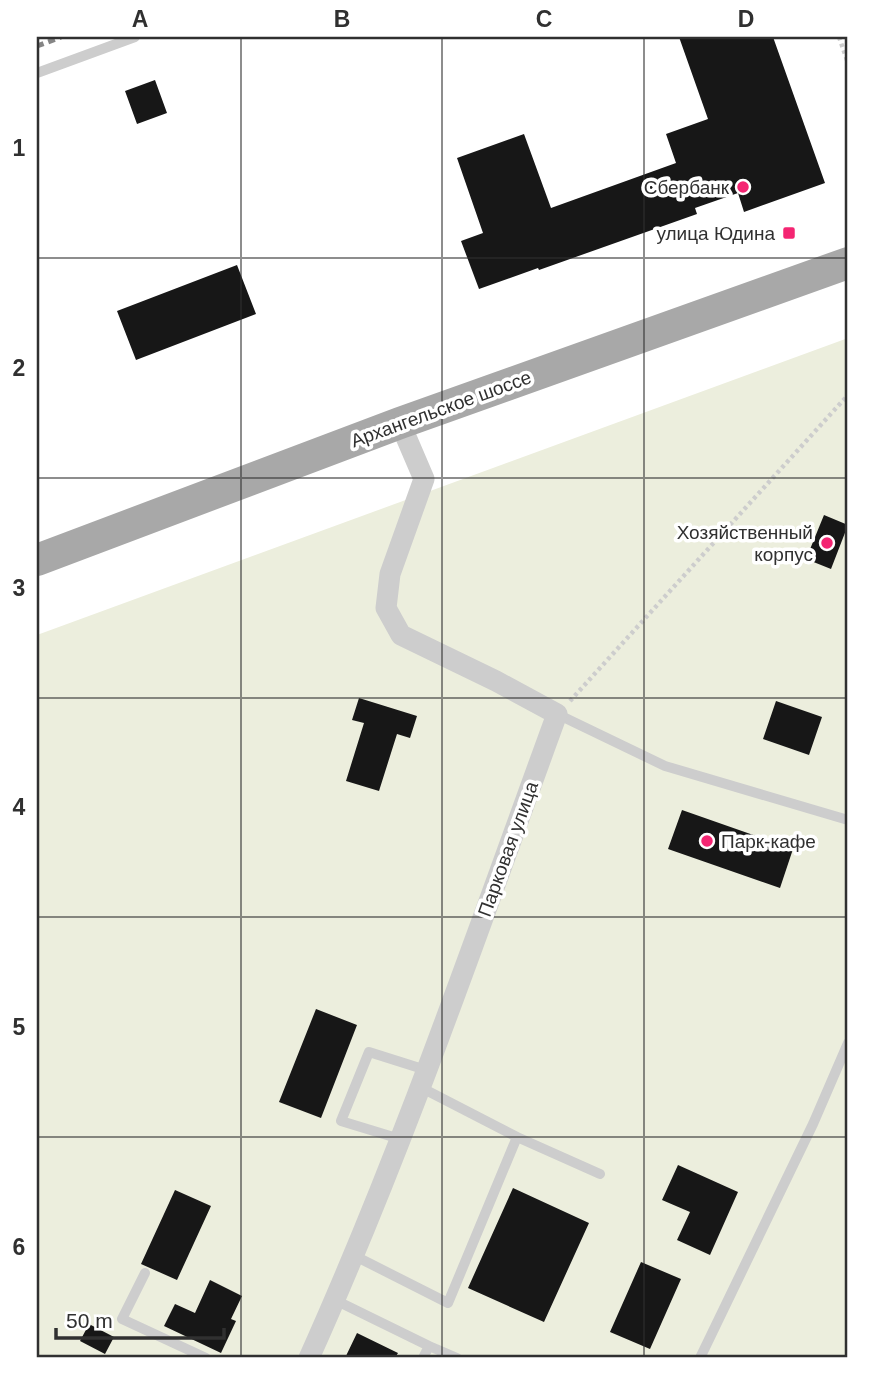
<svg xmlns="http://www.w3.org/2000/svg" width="885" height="1395" font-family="Helvetica,sans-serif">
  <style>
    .green { fill: #eceedd }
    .building { fill: #171717 }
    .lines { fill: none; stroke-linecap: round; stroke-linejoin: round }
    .path { stroke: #cdcdcd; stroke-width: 4.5; stroke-dasharray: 3.5 3.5; stroke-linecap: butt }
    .service { stroke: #cdcdcd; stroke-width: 10 }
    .minor { stroke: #cdcdcd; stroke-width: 21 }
    .primary { stroke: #a8a8a8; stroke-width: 32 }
    .rail { stroke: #858585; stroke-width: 5; stroke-dasharray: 7 5; stroke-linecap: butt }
    .grid { fill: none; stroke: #303030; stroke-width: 2; stroke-opacity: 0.55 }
    .poi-dot { fill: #f42572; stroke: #fff; stroke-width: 2.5 }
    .labels { text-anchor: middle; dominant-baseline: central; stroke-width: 7; stroke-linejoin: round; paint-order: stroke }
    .poi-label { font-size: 19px; fill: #303030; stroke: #fff; text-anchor: end }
    .street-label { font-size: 19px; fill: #303030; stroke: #fff }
    .neatline { fill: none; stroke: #303030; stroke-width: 2.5 }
    .grid-label { font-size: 23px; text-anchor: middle; font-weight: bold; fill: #303030 }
  </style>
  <rect width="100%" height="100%" fill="#fff"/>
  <path class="green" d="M848,338V1358H37V635Z"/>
  <path class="building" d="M679,37H773L825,183L744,212L738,193L695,208L697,214L539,270L538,268L479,289L461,241L483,233L457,158L524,134L551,208L676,163L666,134L708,119Z
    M155,80L167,113L137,124L125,91Z
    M237,265L256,314L136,360L117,311Z
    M824,515L848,525L831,569L806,559Z
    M359,698L417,716L410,738L397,734L379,791L346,781L364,723L352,720Z
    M776,701L822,717L809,755L763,739Z
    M682,810L793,849L780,888L668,849Z
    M316,1009L357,1025L321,1118L279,1102Z
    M678,1165L738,1192L710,1255L677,1240L690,1212L662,1200Z
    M513,1188L589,1223L544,1322L468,1288Z
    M175,1190L211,1206L177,1280L141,1264Z
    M641,1262L681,1279L650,1349L610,1332Z
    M210,1280L242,1296L231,1319L236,1321L221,1353L164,1326L175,1304L195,1313Z
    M89,1324L114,1337L105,1354L80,1341Z
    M357,1333L398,1353L395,1358H345Z"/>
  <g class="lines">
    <path class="path" d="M839,37L848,63
      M570,701L848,395"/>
    <path class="service" d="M37,73L135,37
      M557,714L665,766L848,820
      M517,1137L600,1174
      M400,1139L341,1121L369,1052L426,1070
      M353,1255L448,1303L517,1137L420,1087
      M145,1273L122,1319L206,1358
      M335,1300L429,1346
      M423,1358L429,1346L457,1358
      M700,1358L813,1124L848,1043"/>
    <path class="minor" d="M309,1358C403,1149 478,930 557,714L496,681L401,635L386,608L390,574L424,479L400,423"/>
    <path class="primary" d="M37,560L400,423L848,263"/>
    <path class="rail" d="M37,46L61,37"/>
  </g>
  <path class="grid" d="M241,37V1358M442,37V1358M644,37V1358M37,258H848M37,478H848M37,698H848M37,917H848M37,1137H848"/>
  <g class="poi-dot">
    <circle cx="743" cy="187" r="7"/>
    <rect x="782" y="226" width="14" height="14" rx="3.5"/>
    <circle cx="827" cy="543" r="7"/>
    <circle cx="707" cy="841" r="7"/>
  </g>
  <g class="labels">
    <g class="poi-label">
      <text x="729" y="187">Сбербанк</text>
      <text x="775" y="233">улица Юдина</text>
      <text x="813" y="532">Хозяйственный<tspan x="813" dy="22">корпус</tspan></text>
      <text x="721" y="841" text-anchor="start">Парк-кафе</text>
    </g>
    <g class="street-label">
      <text transform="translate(441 409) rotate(-20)">Архангельское шоссе</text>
      <text transform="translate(508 849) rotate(-70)">Парковая улица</text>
    </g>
  </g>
  <rect width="885" height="1395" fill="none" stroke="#ffffff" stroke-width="77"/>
  <path d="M56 1328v10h168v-10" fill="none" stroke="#303030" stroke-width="3.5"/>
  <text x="66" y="1328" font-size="21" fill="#303030" stroke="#ffffff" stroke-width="5" paint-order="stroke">50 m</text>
  <rect x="38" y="38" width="808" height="1318" class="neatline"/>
  <g class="grid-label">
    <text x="140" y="27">A</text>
    <text x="342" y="27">B</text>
    <text x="544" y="27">C</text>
    <text x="746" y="27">D</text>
    <text x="19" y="156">1</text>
    <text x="19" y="376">2</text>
    <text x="19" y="596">3</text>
    <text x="19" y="815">4</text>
    <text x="19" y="1035">5</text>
    <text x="19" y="1255">6</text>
  </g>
</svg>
